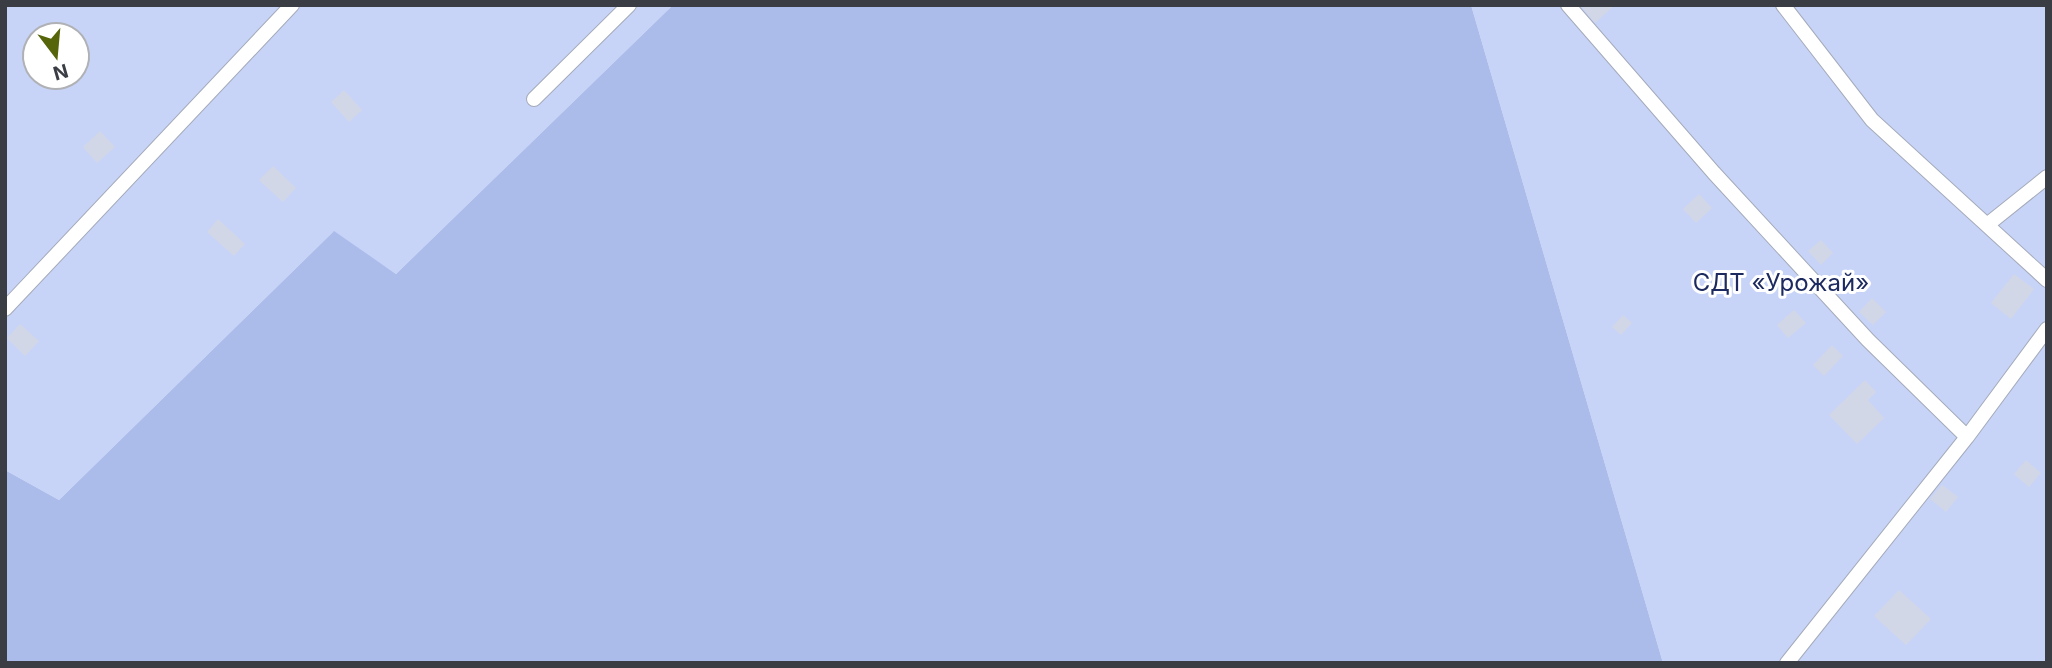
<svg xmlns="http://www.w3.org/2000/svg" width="2052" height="668" font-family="Inter,sans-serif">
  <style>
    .green { fill: #c7d4f8; fill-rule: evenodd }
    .forest { fill: #abbcea }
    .building { fill: #d1d7e7 }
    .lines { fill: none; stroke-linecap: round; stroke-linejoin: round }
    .service-casing { stroke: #a5abba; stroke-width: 16 }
    .service { stroke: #fff; stroke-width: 14 }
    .labels { text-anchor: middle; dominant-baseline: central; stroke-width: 6; stroke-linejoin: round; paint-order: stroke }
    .park-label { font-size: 24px; fill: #1d2a60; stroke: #fff }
  </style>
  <rect width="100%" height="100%" fill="#f4f6fd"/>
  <path class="green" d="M5,5H673L396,274L333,232L59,500L5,470ZM35,35H77V77H35Z
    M1471,5H2047V663H1663Z"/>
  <path class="forest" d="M673,5H1471L1663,663H5V470L59,500L334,231L396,274Z"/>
  <path class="building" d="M1580,5H1615L1595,23Z
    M344,90L362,110L349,122L331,102Z
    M100,131L115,147L97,163L83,147Z
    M273,166L296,188L283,202L259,180Z
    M1699,194L1712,208L1696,223L1683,209Z
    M218,219L245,244L234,256L207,232Z
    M1821,240L1833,253L1821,265L1808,251Z
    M2014,274L2034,289L2011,319L1991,303Z
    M1872,298L1886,312L1873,325L1859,312Z
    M1794,310L1806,323L1788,338L1777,325Z
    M1623,315L1632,323L1621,335L1612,327Z
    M20,324L39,341L25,356L7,338Z
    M1832,345L1843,356L1824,376L1813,365Z
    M1865,380L1876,392L1868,400L1884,418L1857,444L1829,415Z
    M2026,460L2041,473L2029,487L2014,474Z
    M1942,485L1958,497L1946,512L1930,499Z
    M1899,590L1931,619L1906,645L1874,616Z"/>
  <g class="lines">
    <defs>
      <path id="service" d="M1568,5L1714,173L1868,340L1967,437
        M1783,5L1872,120L2047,280
        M534,99L629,5
        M1987,225L2047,177
        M5,309L292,5
        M1787,663L1967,437L2047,329"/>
    </defs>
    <use href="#service" class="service-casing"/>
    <use href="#service" class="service"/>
  </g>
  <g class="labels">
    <g class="park-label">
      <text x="1781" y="282">СДТ «Урожай»</text>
    </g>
  </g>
  <rect width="2052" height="668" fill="none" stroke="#3a3d43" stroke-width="14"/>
  <g transform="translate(56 56) rotate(164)"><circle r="33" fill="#ffffff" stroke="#b0b1b4" stroke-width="2"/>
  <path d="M0-5L12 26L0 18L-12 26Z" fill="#56640a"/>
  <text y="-10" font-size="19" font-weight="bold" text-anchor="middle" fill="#3a3d43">N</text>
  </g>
</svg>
